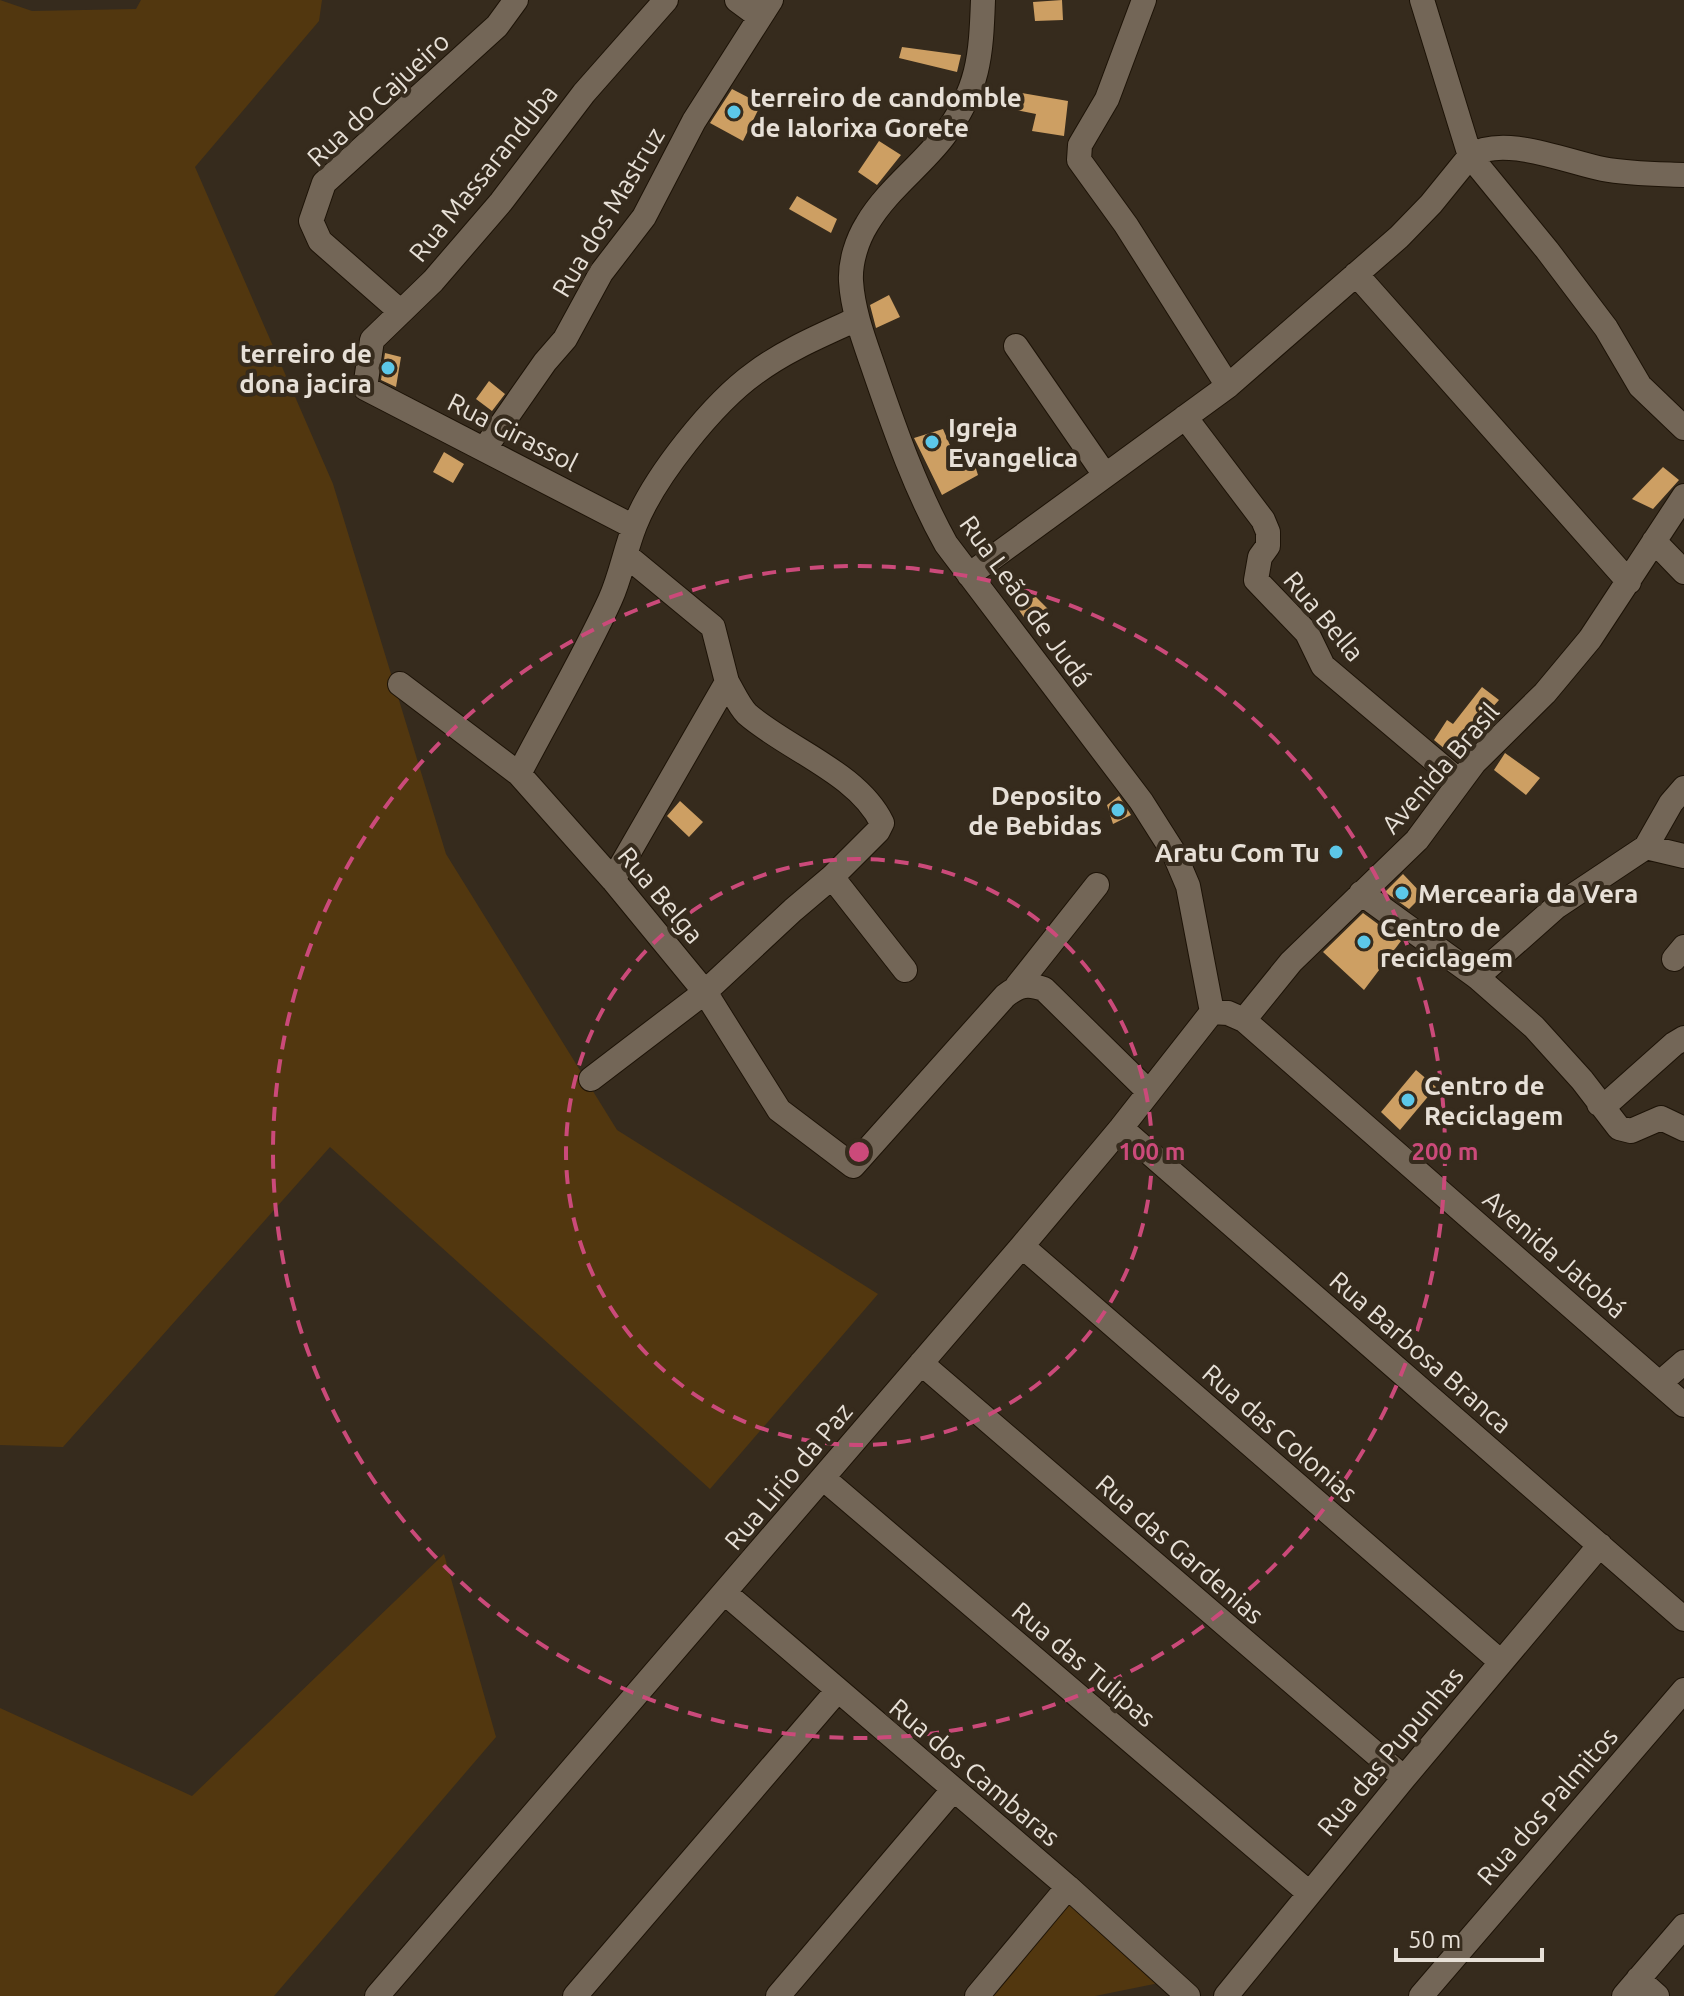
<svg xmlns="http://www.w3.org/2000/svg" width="1684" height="1996" font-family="Ubuntu,sans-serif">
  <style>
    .green { fill: #52370f }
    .building { fill: #cd9f63 }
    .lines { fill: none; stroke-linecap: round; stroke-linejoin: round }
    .minor-casing { stroke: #1d1307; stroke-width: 26 }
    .minor { stroke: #736657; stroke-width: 24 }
    .ring { fill: none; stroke: #cb4a7a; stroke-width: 4; stroke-dasharray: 14 10 }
    .poi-dot { fill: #5cc7e8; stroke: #362b1d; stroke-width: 3 }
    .labels { text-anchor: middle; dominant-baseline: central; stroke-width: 8; stroke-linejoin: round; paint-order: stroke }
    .poi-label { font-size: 26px; font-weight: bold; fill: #e7e0d7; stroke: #362b1d; text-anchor: start }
    .street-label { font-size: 26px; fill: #e7e0d7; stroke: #362b1d }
    .centre { fill: #cb4a7a; stroke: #362b1d; stroke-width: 4 }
    .ring-label { font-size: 24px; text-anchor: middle; font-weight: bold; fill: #cb4a7a; stroke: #362b1d; stroke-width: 8; stroke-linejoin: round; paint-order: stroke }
  </style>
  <rect width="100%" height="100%" fill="#362b1d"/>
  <path class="green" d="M0,0L32,11L136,9L141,0H322L319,21L195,167L333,484L446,854L617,1130L878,1294L710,1489L330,1147L63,1447L0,1445Z
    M444,1554L496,1737L274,1996H0V1708L192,1796Z
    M1069,1905L1159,1983L1095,1996H991Z"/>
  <path class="building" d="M1062,0L1063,20L1035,21L1033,2Z
    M902,47L961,55L957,72L899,58Z
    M732,89L761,104L743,141L710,123Z
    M1004,90L1068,101L1064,136L1032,131L1036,114L1000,107Z
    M879,141L901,155L877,185L858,172Z
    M797,196L837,219L831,233L789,209Z
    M889,295L900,317L876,328L870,305Z
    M385,353L401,357L396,387L381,380Z
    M489,381L505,394L492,411L476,399Z
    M943,429L955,457L970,450L978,475L942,495L914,438Z
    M444,452L464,464L453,483L433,472Z
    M1663,467L1679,480L1653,509L1632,499Z
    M1036,597L1049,610L1027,622L1015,604Z
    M1482,687L1499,700L1451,754L1434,740L1447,720L1453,724Z
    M1505,753L1540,778L1526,795L1494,770Z
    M1119,796L1131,815L1113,824L1107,805Z
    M680,801L703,822L689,837L667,816Z
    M1403,874L1423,895L1409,909L1385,892Z
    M1363,913L1401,941L1364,990L1323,952Z
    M1416,1070L1436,1087L1400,1130L1381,1112Z"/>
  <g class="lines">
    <defs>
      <path id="minor" d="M737,0L760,17
        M983,0C981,56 979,90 943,137C920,167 887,190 867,224C857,240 850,262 851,281C853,314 866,345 876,375C896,433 916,490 946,544L1141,801L1174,853L1188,886L1212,1012
        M1144,0L1107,99L1080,145L1079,160L1126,225L1228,386
        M1422,0L1470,156L1547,250L1606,328L1640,386L1684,428
        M1356,274L1629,582
        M401,312L320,241L311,221L324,183L497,26L516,0
        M1016,346L1105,475
        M1185,417L1263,520L1268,532V546L1260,557L1256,580L1307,633L1323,666L1459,781
        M485,448L545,362L565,339L601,273L644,217L694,121L771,0
        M634,527L365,388L372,340L433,281L501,202L584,93L666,0
        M1654,541L1684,572
        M969,575L1228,386L1399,237L1431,204L1470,156C1503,134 1567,162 1603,169C1629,174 1658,174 1684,175
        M400,684L519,774L613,880L705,992L779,1110L853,1166L1005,996C1019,985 1027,983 1044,989L1149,1092
        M519,774C549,716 583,659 610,600C621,576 625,550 635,525C654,477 713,403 755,373C786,350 822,335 857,319
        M1646,847L1684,856
        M832,877L905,970
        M613,880L727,682L713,627L627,556
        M1361,893L1477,977L1534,1027L1582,1080L1619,1128L1631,1131L1661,1118L1684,1129
        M1674,959L1684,947
        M1477,977L1556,907L1646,847L1671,803L1684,788
        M1017,986L1097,885
        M1244,1020L1291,962L1417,840L1474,763L1545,693L1590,639L1684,496
        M591,1079L705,992L793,910L832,877L878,831L882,823C858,773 787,749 747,714C739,706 733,692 727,682
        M1599,1104L1610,1101L1674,1044L1684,1038
        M1121,1128L1684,1619
        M1022,1246L1501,1662
        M921,1363L1404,1778
        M1660,1383L1684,1362
        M823,1478L1309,1893
        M725,1593L1068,1887L1188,1996
        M1638,1979L1657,1996
        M377,1996L1022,1246L1121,1128L1212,1012L1228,1013L1244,1020L1684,1405
        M575,1996L837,1691
        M778,1996L953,1790
        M977,1996L1068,1887
        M1226,1996L1404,1778L1600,1545
        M1421,1996L1684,1690
        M1624,1996L1684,1926"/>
    </defs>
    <use href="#minor" class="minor-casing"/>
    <use href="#minor" class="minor"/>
  </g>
  <g class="ring">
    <circle cx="859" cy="1152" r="293"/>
    <circle cx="859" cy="1152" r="586"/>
  </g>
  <g class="poi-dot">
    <circle cx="734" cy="112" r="8"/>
    <circle cx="388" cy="368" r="8"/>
    <circle cx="932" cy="442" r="8"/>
    <circle cx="1118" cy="810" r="8"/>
    <circle cx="1336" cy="852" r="8"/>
    <circle cx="1402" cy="893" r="8"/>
    <circle cx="1364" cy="942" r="8"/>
    <circle cx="1408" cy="1100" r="8"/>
  </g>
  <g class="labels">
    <g class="poi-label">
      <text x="750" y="97">terreiro de candomble<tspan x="750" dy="30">de Ialorixa Gorete</tspan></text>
      <text x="372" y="353" text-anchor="end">terreiro de<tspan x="372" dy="30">dona jacira</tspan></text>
      <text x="948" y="427">Igreja<tspan x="948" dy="30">Evangelica</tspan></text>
      <text x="1102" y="795" text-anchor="end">Deposito<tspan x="1102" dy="30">de Bebidas</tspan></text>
      <text x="1320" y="852" text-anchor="end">Aratu Com Tu</text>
      <text x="1418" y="893">Mercearia da Vera</text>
      <text x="1380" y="927">Centro de<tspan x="1380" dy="30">reciclagem</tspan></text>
      <text x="1424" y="1085">Centro de<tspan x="1424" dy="30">Reciclagem</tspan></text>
    </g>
    <g class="street-label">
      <text transform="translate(378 99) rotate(-43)">Rua do Cajueiro</text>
      <text transform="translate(483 173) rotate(-51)">Rua Massaranduba</text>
      <text transform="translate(608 212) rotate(-59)">Rua dos Mastruz</text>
      <text transform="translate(513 432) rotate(27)">Rua Girassol</text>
      <text transform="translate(1026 601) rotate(54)">Rua Leão de Judá</text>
      <text transform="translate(1324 616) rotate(50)">Rua Bella</text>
      <text transform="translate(1440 768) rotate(-49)">Avenida Brasil</text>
      <text transform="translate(661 895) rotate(50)">Rua Belga</text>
      <text transform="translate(1555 1254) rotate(41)">Avenida Jatobá</text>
      <text transform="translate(1421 1352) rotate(41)">Rua Barbosa Branca</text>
      <text transform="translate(1280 1433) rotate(41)">Rua das Colonias</text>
      <text transform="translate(788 1476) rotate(-50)">Rua Lirio da Paz</text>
      <text transform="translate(1180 1549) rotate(41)">Rua das Gardenias</text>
      <text transform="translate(1084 1664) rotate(40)">Rua das Tulipas</text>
      <text transform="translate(1390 1751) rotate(-50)">Rua das Pupunhas</text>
      <text transform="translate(975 1772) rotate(40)">Rua dos Cambaras</text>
      <text transform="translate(1547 1806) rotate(-49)">Rua dos Palmitos</text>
    </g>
  </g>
  <circle cx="859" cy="1152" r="12" class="centre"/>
  <g class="ring-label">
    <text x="1152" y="1160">100 m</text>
    <text x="1445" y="1160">200 m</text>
  </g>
  <path d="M1396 1948v12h146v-12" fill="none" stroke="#e7e0d7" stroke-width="4"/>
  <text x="1408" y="1948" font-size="24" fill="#e7e0d7" stroke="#362b1d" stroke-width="6" paint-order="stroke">50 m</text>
</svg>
